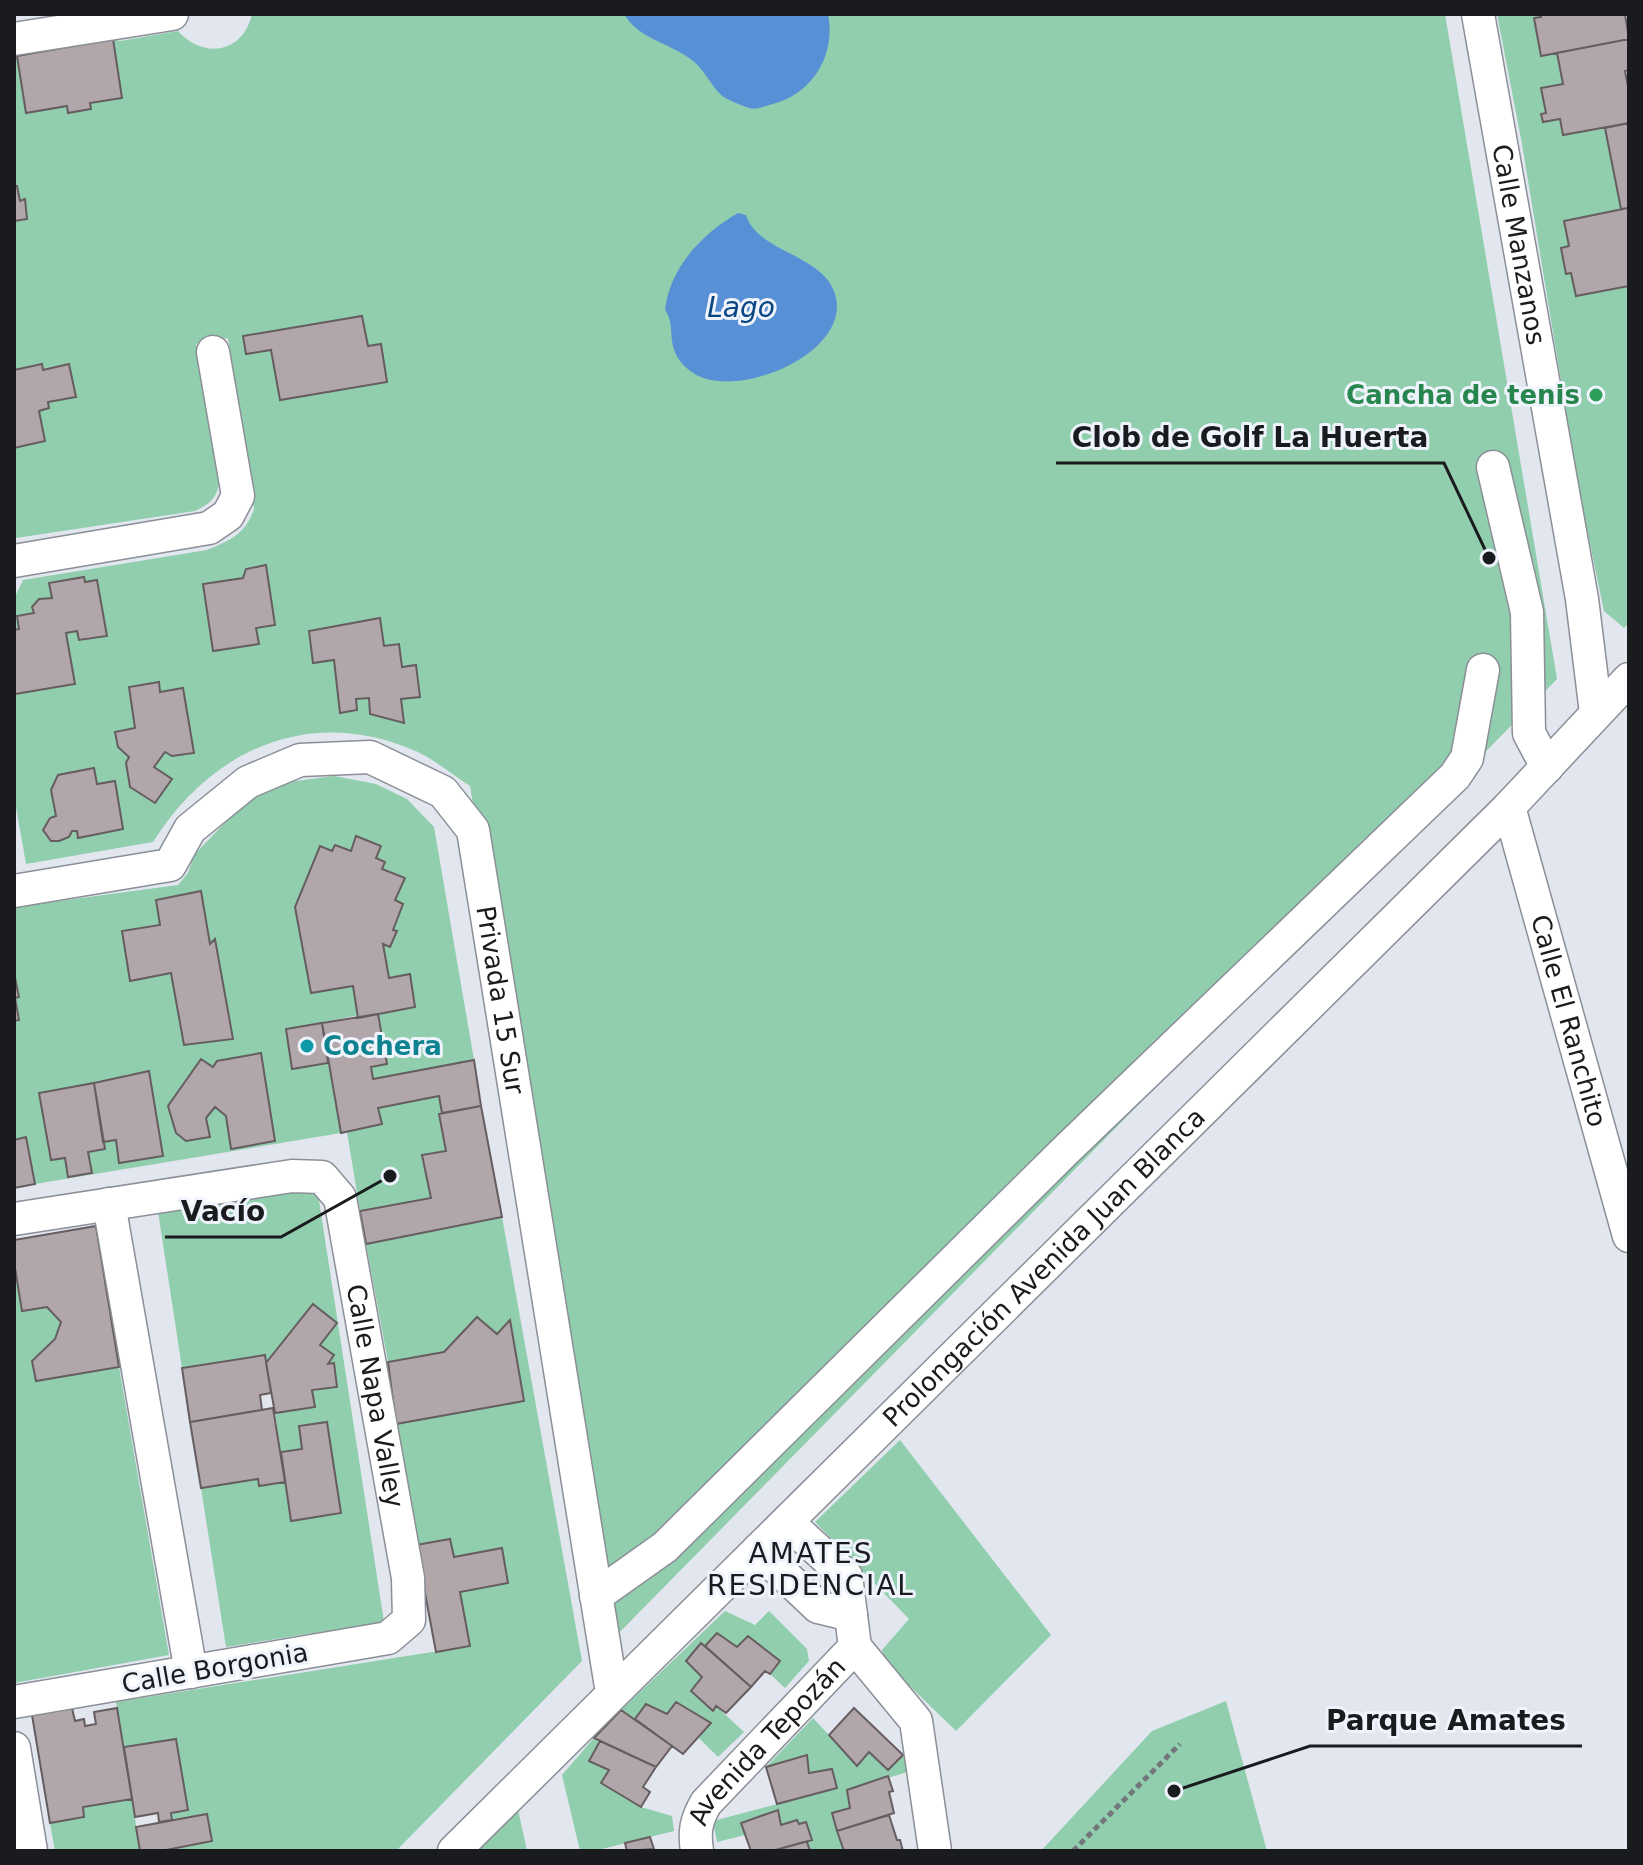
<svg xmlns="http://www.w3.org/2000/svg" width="1643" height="1865" font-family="'DejaVu Sans',sans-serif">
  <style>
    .green { fill: #90cead; fill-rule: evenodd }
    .water { fill: #5890d5 }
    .building { fill: #b1a7ab; stroke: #665d61; stroke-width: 2 }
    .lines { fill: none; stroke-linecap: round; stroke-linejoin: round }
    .minor-casing { stroke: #8b8f97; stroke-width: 35 }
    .path { stroke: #73767c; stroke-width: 5; stroke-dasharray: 6 4; stroke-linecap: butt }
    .minor { stroke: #fff; stroke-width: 32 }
    .leisure-dot { fill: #2e9e5b; stroke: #eef3fc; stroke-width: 3 }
    .culture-dot { fill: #0f9aa8; stroke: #eef3fc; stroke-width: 3 }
    .labels { text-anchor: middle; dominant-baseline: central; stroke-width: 6; stroke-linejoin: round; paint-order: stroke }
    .street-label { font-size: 26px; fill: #191b1e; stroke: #eef3fc }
    .leisure-label { font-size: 26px; font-weight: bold; fill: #27864d; stroke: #eef3fc; text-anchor: end }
    .culture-label { font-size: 26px; font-weight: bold; fill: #0d838f; stroke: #eef3fc; text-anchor: start }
    .water-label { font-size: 28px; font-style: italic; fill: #094583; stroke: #eef3fc }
    .neighbourhood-label { font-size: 28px; letter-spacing: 2px; fill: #191b1e; stroke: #eef3fc }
    .leader { fill: none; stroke: #191b1e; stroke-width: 3 }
    .callout-dot { fill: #191b1e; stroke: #eef3fc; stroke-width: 3 }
    .callout-label { font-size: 28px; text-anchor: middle; font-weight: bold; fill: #191b1e; stroke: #eef3fc; stroke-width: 6; stroke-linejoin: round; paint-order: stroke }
  </style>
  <rect width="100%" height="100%" fill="#e1e6ef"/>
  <path class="green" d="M252,14H1445L1557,679L611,1641L470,786C453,775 436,761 418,752C312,704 212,748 153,842L26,864L14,796V686L16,694L74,684L66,633L77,631L79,640L107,635L98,581L85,582L83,577L50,583L52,598L39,599L33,607L34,613L19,629L14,630V599L23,580L207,550C229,541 246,534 254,509L228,338L196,344L220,479C217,497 212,503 195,511L16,538L14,56H17L26,113L67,106L69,112L90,109V103L113,39L120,41L178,31C203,59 243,54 252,14ZM362,316L368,346L381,344L387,381L281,400L271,350L246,354L244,336ZM94,768L97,784L115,781L123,829L79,837L77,831H72C67,839 60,841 51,841L43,830L50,818L56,816L51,790L58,775Z
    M1497,14H1540L1541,17L1534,18L1541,55L1557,53L1563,84L1541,88L1546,113L1541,114L1543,122L1560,119L1564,135L1605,128L1621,209L1564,221L1569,246L1561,248L1566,274L1571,273L1576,295L1629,286V623L1624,628L1604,611L1580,496L1522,144Z
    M334,776L376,784L407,799L434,827L474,1060L373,1079L371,1067L387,1063L378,1014L415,1006L410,974L389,978L383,944L390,947L397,932L393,930L403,904L395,900L404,878L382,869L376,858L381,846L357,836L351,851L336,845L332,851L320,847L295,907L311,993L353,986L359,1015L286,1030L292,1069L328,1063L341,1133L35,1184L26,1138L14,1140V907L178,885L188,873L194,855L244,803L288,782ZM201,891L210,944L215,940L232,1039L171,973L130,980L122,931L160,925L156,900ZM149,1072L163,1155L119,1162L116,1140L103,1142L104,1149L88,1152L92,1173L69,1177L65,1158L51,1160L39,1093L125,1079V1075Z
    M439,1096L442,1113L439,1115L446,1151L423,1156L431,1198L360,1211L347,1132L381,1124L378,1108Z
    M316,1181L384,1622L226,1647L201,1488L258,1479L259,1486L285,1482L292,1521L341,1513L327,1422L299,1426L302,1449L281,1452L275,1413L314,1407L312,1390L337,1387L334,1364H328L334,1355L320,1345L337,1323L313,1304L266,1363L264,1355L182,1368L157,1205Z
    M502,1217L582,1661L396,1851H161L212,1841L207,1814L172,1820L176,1739L124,1747L116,1702L470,1646L460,1592L501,1548L454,1557L450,1539L416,1545L396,1424L524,1401L510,1321L497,1334L444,1352L388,1362L366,1244Z
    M14,1262L22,1311L47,1307L61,1322L55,1339L32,1361L36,1381L119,1367L169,1655L14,1683Z
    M900,1440L1051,1635L956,1731L885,1662L882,1650L909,1619L815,1522Z
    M725,1611L755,1625L769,1611L807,1649L809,1661L785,1688L770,1674L780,1661L737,1647L717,1633L705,1646L700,1644L686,1661L702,1677L691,1691L712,1710L716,1706L744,1732L718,1757L698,1737L710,1723L677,1702L667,1714L646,1704L635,1719L621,1710Z
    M1226,1701L1267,1851H1041L1152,1731Z
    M813,1718L857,1765L869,1752L888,1769L903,1755L911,1771L847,1790L850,1808L832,1813L844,1851H810L807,1842L812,1839L806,1823L799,1824L797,1820L781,1825L777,1810L742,1822L745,1835L717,1842L713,1821L837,1788L832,1769L809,1773L806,1755L766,1767Z
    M594,1738L600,1741L589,1761L609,1770L601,1784L641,1807L672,1816L674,1831L594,1851H580L562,1775Z
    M132,1799L140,1851H55L50,1823L84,1817L83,1807Z
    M517,1805L527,1851H470Z"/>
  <path class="water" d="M624,14H828C836,55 813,93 773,104C765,106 757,110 749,108C741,105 727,100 721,95C709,83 704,68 689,58C667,42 639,39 624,14Z
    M738,213L746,215C758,253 823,254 835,294C854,354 730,405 689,370C662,348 678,327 665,310C670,267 702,234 738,213Z"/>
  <path class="building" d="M1540,14H1625L1629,39L1541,56L1534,18L1541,17Z
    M113,39L122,98L90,103L91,109L68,113L67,106L26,113L17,56Z
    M1629,39V70L1625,71L1629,91V123L1563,135L1560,119L1543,122L1541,114L1546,113L1541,88L1563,84L1557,53Z
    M1629,123V208L1621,209L1605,128Z
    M14,186H17L20,201L25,199L27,219L14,221Z
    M1628,208L1629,286L1576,296L1571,273L1566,274L1561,248L1569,246L1564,221Z
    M362,316L368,346L381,344L387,382L280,400L271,350L246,354L243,336Z
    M42,364L43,370L69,364L76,397L48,402L49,408L39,411L45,441L14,448V370Z
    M266,565L275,625L256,628L259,644L213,651L203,584L243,578L246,569Z
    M84,577L85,582L97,580L107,636L79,640L77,631L66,633L75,684L15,694L14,630L19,629L17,616L34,613L32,607L39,599L52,598L49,583Z
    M380,618L384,646L399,644L402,667L416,665L420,697L401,699L404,723L370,714L369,698L356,699L357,710L340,713L334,660L313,663L309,631Z
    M159,682L160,692L183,688L194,753L172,756L165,752L154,767L172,779L155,803L130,787L126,763L129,757L118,747L115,732L135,728L129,687Z
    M94,768L97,784L115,781L123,829L78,838L77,831H72L69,837L59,841H51L43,830L50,818L56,816L51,790L58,775Z
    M356,836L381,846L376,858L385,862L382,869L405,878L395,900L403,904L393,930L397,931L390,947L383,944L389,978L410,974L415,1007L358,1018L353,986L311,993L295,907L320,846L332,851L335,845L351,851Z
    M201,891L210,944L215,939L233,1039L184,1045L171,973L130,981L122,931L160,925L156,900Z
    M14,973L19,997L15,998L19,1020L14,1021Z
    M378,1014L387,1064L371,1067L373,1079L474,1060L481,1106L442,1113L439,1096L378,1108L382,1124L341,1133L322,1023Z
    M322,1023L328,1063L292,1069L286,1029Z
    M261,1053L275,1141L231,1149L226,1116L215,1107L206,1118L210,1137L186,1141L176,1133L168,1106L201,1059L213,1067L217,1061Z
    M149,1071L163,1156L119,1163L116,1140L103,1142L94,1083Z
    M94,1083L105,1149L88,1152L92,1173L68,1177L65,1158L51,1160L39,1093Z
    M481,1106L502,1217L366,1244L360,1211L431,1198L422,1155L446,1151L439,1114Z
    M26,1137L35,1184L14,1188V1140Z
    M96,1226L119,1367L36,1381L32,1361L55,1339L61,1322L47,1307L22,1311L14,1262V1240Z
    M313,1304L337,1323L320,1345L334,1355L328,1364L334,1363L337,1387L312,1390L315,1407L275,1413L266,1363Z
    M477,1317L497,1334L510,1320L524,1401L396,1424L388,1362L444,1352Z
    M265,1355L271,1393L260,1395L262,1410L190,1422L182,1368Z
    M273,1408L285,1482L259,1486L258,1479L201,1488L190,1422Z
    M327,1422L341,1513L291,1521L281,1452L302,1449L299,1426Z
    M450,1539L454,1557L502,1548L508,1583L460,1592L470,1646L436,1652L416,1545Z
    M717,1633L737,1647L748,1636L780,1661L770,1674L765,1671L751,1687L705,1646Z
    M701,1643L751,1687L726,1713L716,1706L713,1711L691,1691L702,1677L686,1661Z
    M676,1702L711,1723L683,1754L635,1719L646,1704L667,1714Z
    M72,1708L75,1721L84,1719L85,1726L96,1724L94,1712L117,1708L132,1799L83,1807L84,1817L50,1823L32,1715Z
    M854,1708L903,1755L888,1770L869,1752L857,1766L829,1735Z
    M621,1710L672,1746L656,1767L594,1738Z
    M176,1739L188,1810L171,1813L172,1820L159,1822L158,1813L135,1817L124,1747Z
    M600,1741L656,1767L643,1787L650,1792L641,1807L601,1783L609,1770L589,1761Z
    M807,1755L809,1773L832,1769L837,1788L777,1804L766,1767Z
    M888,1776L893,1791L889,1792L894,1813L837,1831L832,1813L850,1808L847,1790Z
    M778,1810L781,1825L797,1820L799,1824L806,1822L812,1840L772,1851H751L741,1823Z
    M207,1814L212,1841L161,1851H140L136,1827Z
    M889,1815L897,1840H900L903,1851H844L837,1831Z
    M650,1837L654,1849L627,1851L625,1843Z
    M804,1842H807L810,1851H772Z"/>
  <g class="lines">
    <defs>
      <g id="minor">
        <path id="s1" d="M1478,14L1582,599L1596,713"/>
        <path d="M14,39L172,14"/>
        <path d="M1493,467L1527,612L1529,733L1547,767"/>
        <path d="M14,561L209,528L228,515L238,496L213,352"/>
        <path id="s2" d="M1509,807L1629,1236"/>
        <path id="s3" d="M14,891L170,865L190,829L248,782L300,760L370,757L443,792L473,830L612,1693"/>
        <path d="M109,1204L191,1672"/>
        <path id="s4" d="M14,1219L292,1176L322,1177L340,1198L408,1578L409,1620L388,1638L14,1702"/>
        <path d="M758,1550L818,1607L851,1615"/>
        <path d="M596,1596L665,1547L1065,1151L1455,776L1467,758L1483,670"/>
        <path d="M855,1647L916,1721L935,1851"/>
        <path d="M14,1748L31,1851"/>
        <path id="s5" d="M454,1851L1509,807L1629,679"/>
        <path id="s6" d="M697,1851C694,1832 696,1820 706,1803L855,1647L846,1576L787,1522"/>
      </g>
    </defs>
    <use href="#minor" class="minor-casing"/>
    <path class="path" d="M1073,1851L1180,1744"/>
    <use href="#minor" class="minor"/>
  </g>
  <circle class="leisure-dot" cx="1596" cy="395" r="8"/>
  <circle class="culture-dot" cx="307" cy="1046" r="8"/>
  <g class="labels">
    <g class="street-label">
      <text stroke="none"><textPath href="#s1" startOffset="234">Calle Manzanos</textPath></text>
      <text stroke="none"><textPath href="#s3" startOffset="702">Privada 15 Sur</textPath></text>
      <text stroke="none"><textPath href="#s2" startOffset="222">Calle El Ranchito</textPath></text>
      <text stroke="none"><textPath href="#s5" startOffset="830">Prolongación Avenida Juan Blanca</textPath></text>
      <text stroke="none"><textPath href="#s4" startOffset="540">Calle Napa Valley</textPath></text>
      <text transform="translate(215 1668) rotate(-10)">Calle Borgonia</text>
      <text stroke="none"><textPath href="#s6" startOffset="136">Avenida Tepozán</textPath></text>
    </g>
    <g class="leisure-label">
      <text x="1580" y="395">Cancha de tenis</text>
    </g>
    <g class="culture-label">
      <text x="323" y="1046">Cochera</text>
    </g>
    <g class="water-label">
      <text x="741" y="307">Lago</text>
    </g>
    <g class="neighbourhood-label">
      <text x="811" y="1553">AMATES<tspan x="811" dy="32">RESIDENCIAL</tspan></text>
    </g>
  </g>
  <path class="leader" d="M1489 558L1444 463H1056M390 1176L281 1237H165M1174 1791L1310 1746H1582"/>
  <g class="callout-dot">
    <circle cx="1489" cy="558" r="8"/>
    <circle cx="390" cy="1176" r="8"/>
    <circle cx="1174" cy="1791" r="8"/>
  </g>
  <g class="callout-label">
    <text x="1250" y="447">Clob de Golf La Huerta</text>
    <text x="223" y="1221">Vacío</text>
    <text x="1446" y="1730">Parque Amates</text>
  </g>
  <rect width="1643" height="1865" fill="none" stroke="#191b1e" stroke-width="32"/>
</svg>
